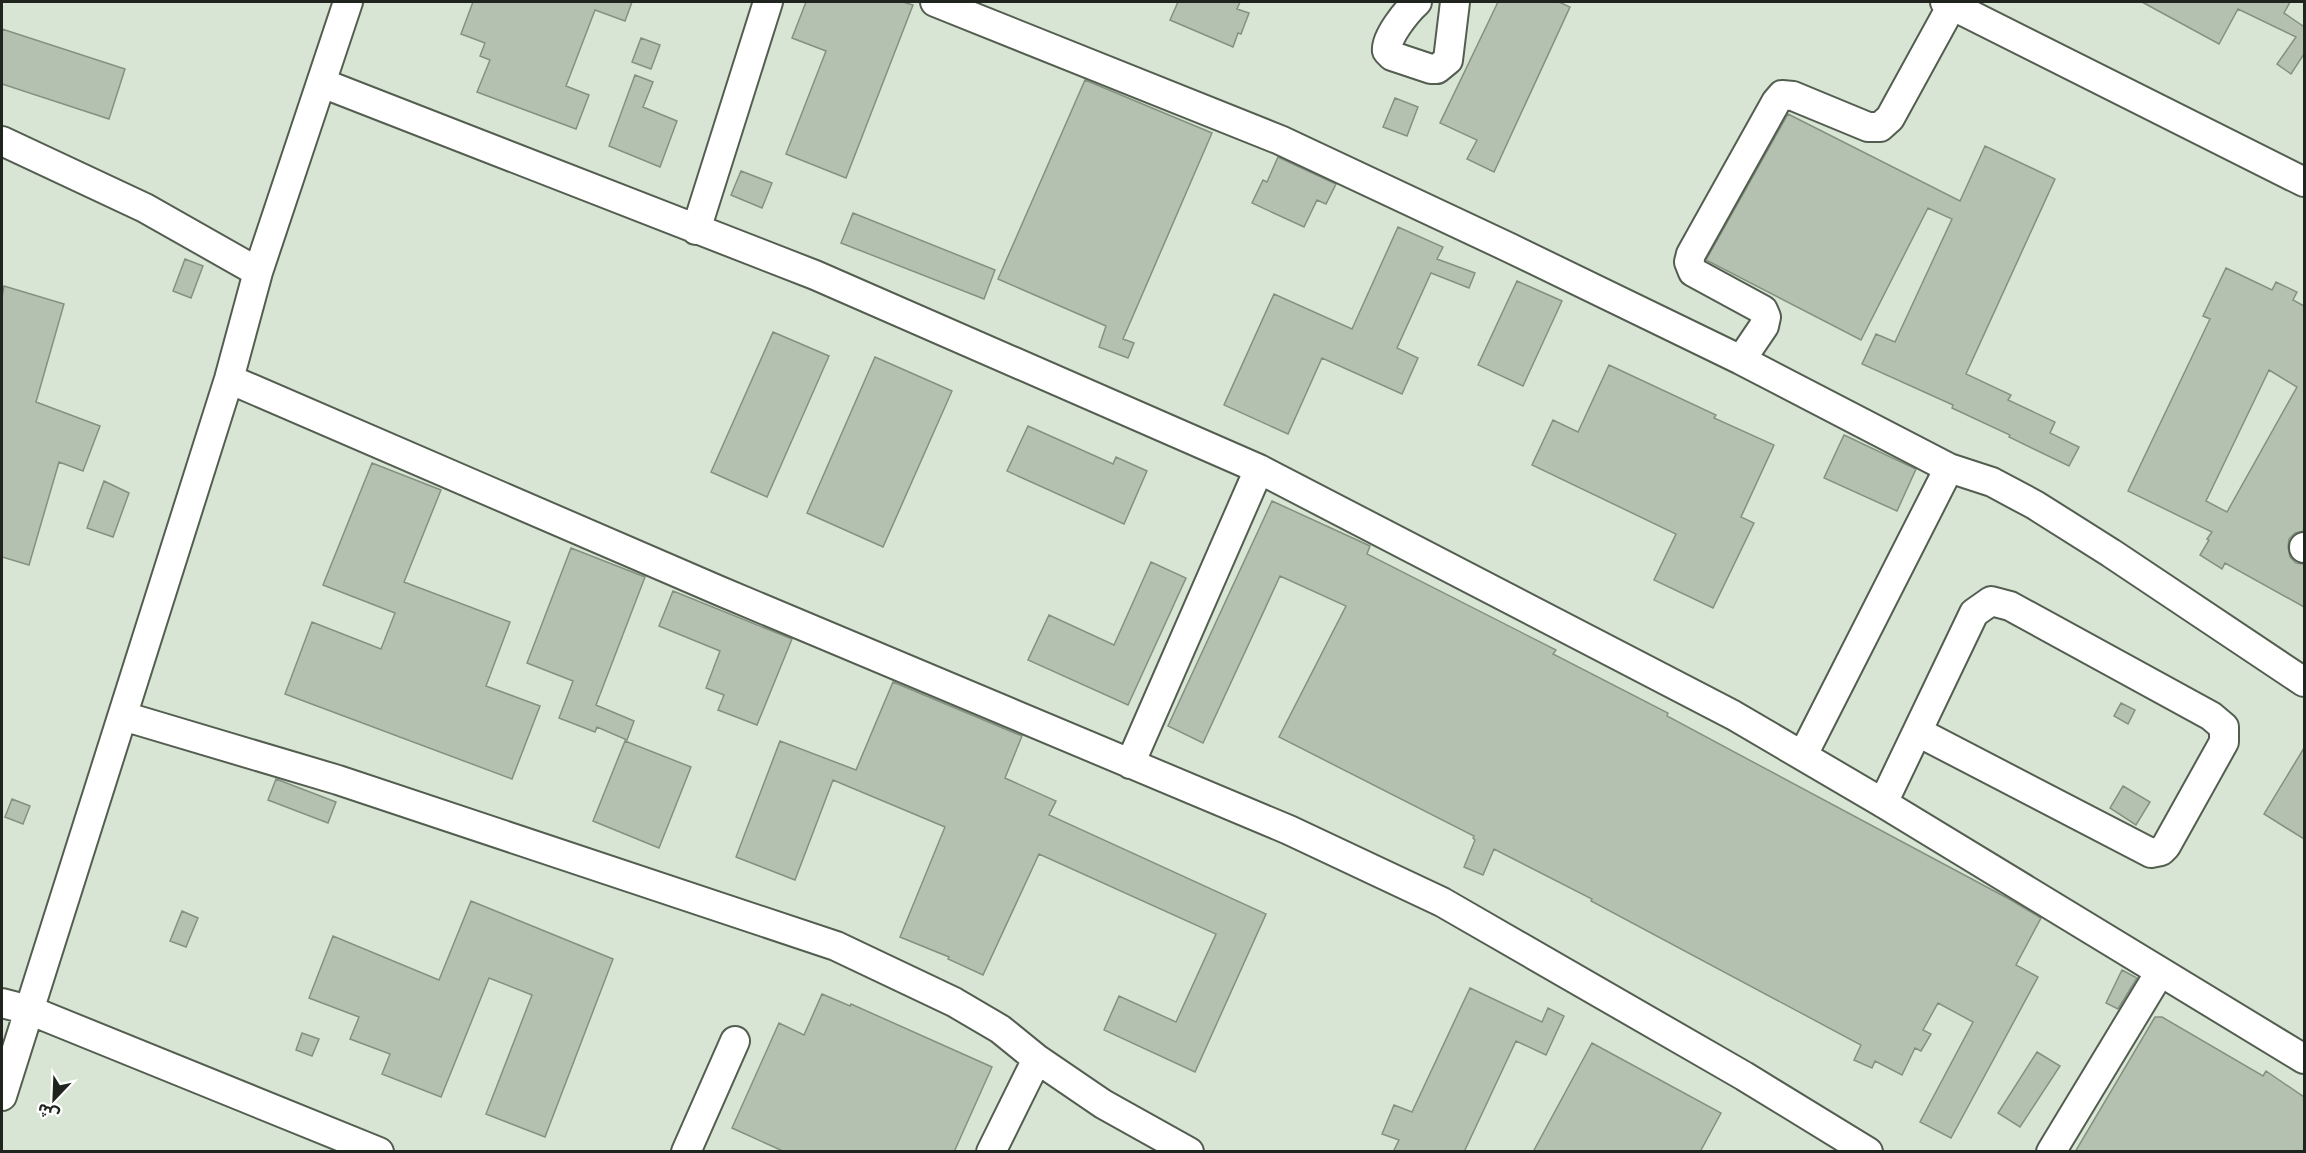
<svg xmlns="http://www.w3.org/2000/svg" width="2306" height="1153" font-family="'Fira Sans Condensed','Noto Sans Arabic',sans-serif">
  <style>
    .building { fill: #b4c1b0; stroke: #849181; stroke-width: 1.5; fill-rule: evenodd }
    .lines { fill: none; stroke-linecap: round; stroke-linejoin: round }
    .minor-casing { stroke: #535e50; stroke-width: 32 }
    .minor { stroke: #fff; stroke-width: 28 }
  </style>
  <rect width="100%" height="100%" fill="#d8e5d4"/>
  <path class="building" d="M473,2H632L625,21L595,10L566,86L589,95L576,129L477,92L490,60L480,56L485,43L461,34Z
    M806,2H903L913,5L846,178L786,154L826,51L792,38Z
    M1178,2H1240L1237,9L1249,13L1241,34L1238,33L1233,47L1170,20Z
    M1498,2H1559L1570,7L1494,172L1467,159L1477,140L1440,123Z
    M2142,2H2290L2284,13L2303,26L2304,24V54L2291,74L2277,64L2296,37L2238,9L2219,44Z
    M2,29L125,69L109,119L2,84Z
    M641,38L660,45L651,69L632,62Z
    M635,75L653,82L643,107L677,121L660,167L609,146Z
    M1085,80L1212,133L1123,339L1134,343L1128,358L1099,347L1106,326L998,279Z
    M1395,98L1418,107L1407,136L1383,127Z
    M1788,114L1960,201L1985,146L2055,179L1966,374L2011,395L2008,400L2055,422L2050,433L2079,447L2069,466L2009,437L2010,435L1952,408L1953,405L1862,364L1876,334L1895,342L1952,219L1928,208L1861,340L1706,260Z
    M1278,157L1336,184L1326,204L1317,200L1304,227L1252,203L1263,180L1267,182Z
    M741,171L772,183L762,208L731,195Z
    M853,213L995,270L984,299L841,243Z
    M1398,227L1443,247L1437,259L1475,273L1469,288L1431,273L1397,348L1418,358L1402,394L1322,358L1288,434L1224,405L1274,294L1352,329Z
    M185,259L203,266L191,298L173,291Z
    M2226,268L2272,290L2276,282L2297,292L2293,300L2304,306V531L2295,533L2289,539L2288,547L2290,557L2296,563L2304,564V607L2225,563L2222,569L2200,555L2209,540L2207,539L2212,532L2128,491L2210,319L2203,316ZM2269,370L2297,387L2227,512L2206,501Z
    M1517,281L1562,301L1523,386L1478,365Z
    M4,286L64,304L36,402L100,426L83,471L59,462L29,565L2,557V297Z
    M773,332L829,356L767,497L711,472Z
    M875,357L952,391L883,547L807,513Z
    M1609,365L1716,415L1714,418L1774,445L1741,517L1754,523L1713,608L1654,580L1676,534L1532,465L1553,420L1578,432Z
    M1028,426L1113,464L1116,457L1147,471L1124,524L1007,471Z
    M1844,435L1916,469L1897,511L1824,478Z
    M372,463L441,490L404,582L510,622L486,686L540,706L512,779L285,694L312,622L381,649L395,613L323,585Z
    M104,481L129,493L113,537L87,528Z
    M1272,501L1370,546L1367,554L1556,650L1553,654L1668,713L1667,716L2011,900L2041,918L2016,965L2038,977L1951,1138L1920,1122L1973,1022L1938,1003L1923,1030L1931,1034L1921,1051L1915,1048L1902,1075L1875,1061L1872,1068L1854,1060L1861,1045L1591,901L1592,899L1494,849L1483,875L1464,867L1475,840L1473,838L1474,836L1279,737L1346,606L1280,576L1203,743L1168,726Z
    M571,548L645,577L596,705L634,721L627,740L597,727L595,732L559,718L573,681L527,663Z
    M1151,562L1186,578L1128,705L1028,660L1049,615L1114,645Z
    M673,591L792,639L757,725L718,710L724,695L706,688L720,651L659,626Z
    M893,682L1022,736L1005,778L1056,801L1049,815L1266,914L1195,1072L1104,1030L1119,996L1176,1022L1216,934L1039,854L983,975L948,959L949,957L900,937L945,827L833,780L795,880L736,857L780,741L856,770Z
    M2121,703L2135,710L2128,724L2114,716Z
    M625,741L691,767L659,848L593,821Z
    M2304,748V839L2264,814Z
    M276,779L336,802L328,823L268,800Z
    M2123,786L2150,802L2136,825L2110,808Z
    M12,799L30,806L23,824L5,817Z
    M471,901L613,959L545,1137L486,1114L532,995L489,978L441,1097L382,1074L390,1054L350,1039L359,1017L309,998L333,936L439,980Z
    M182,911L198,918L186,947L170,941Z
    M2122,970L2137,978L2118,1009L2106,1003Z
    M1470,988L1542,1022L1548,1008L1564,1016L1546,1055L1516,1041L1464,1152H1393L1399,1140L1382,1134L1394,1105L1412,1112Z
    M822,994L850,1006L851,1004L992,1067L954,1152H785L732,1128L779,1023L804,1035Z
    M2155,1017H2162L2263,1076L2266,1071L2304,1097V1152H2075Z
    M302,1033L319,1039L312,1056L296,1050Z
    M1592,1043L1721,1113L1700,1152H1533Z
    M2037,1052L2060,1066L2020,1127L1998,1113Z"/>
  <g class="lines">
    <defs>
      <path id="minor" d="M935,2L1280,140L1510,248L1741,360L1949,468L1992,482L2035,505L2111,553L2304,682
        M1417,2C1407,11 1385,38 1387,51L1392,56L1431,69H1437L1448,60L1455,2
        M1945,2L2304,182
        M322,83L815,275L1259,469L1733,715L1883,803L2304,1059
        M2,141L145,208L258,272
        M696,230L768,2
        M1741,360L1764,326L1766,317L1763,310L1693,272L1689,262L1691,254L1776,102L1782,95L1793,96L1868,127H1880L1890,118L1952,5
        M229,379L720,591L1289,830L1442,902L1744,1076L1868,1152
        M2304,548V547
        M123,716L338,780L836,946L954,1002L1000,1029L1037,1059L1103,1104L1189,1152
        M1803,755L1949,468
        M1130,764L1259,469
        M1883,803L1974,613L1991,601L2010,606L2211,716L2224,727V742L2166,846L2161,851L2151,853L1918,732
        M2,1003L29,1010L379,1152
        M2,1096L229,379L258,272L348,2
        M686,1152L735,1041
        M991,1152L1037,1059
        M2051,1152L2160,972"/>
    </defs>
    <use href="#minor" class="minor-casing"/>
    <use href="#minor" class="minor"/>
  </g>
  <rect width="2306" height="1153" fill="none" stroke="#1f241e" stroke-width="6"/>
  <g transform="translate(54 1099) rotate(203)" stroke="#ffffff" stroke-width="4.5" paint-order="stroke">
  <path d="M0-4.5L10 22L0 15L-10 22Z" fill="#1f241e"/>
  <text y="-9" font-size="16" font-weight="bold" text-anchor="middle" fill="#1f241e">ش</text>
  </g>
</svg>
